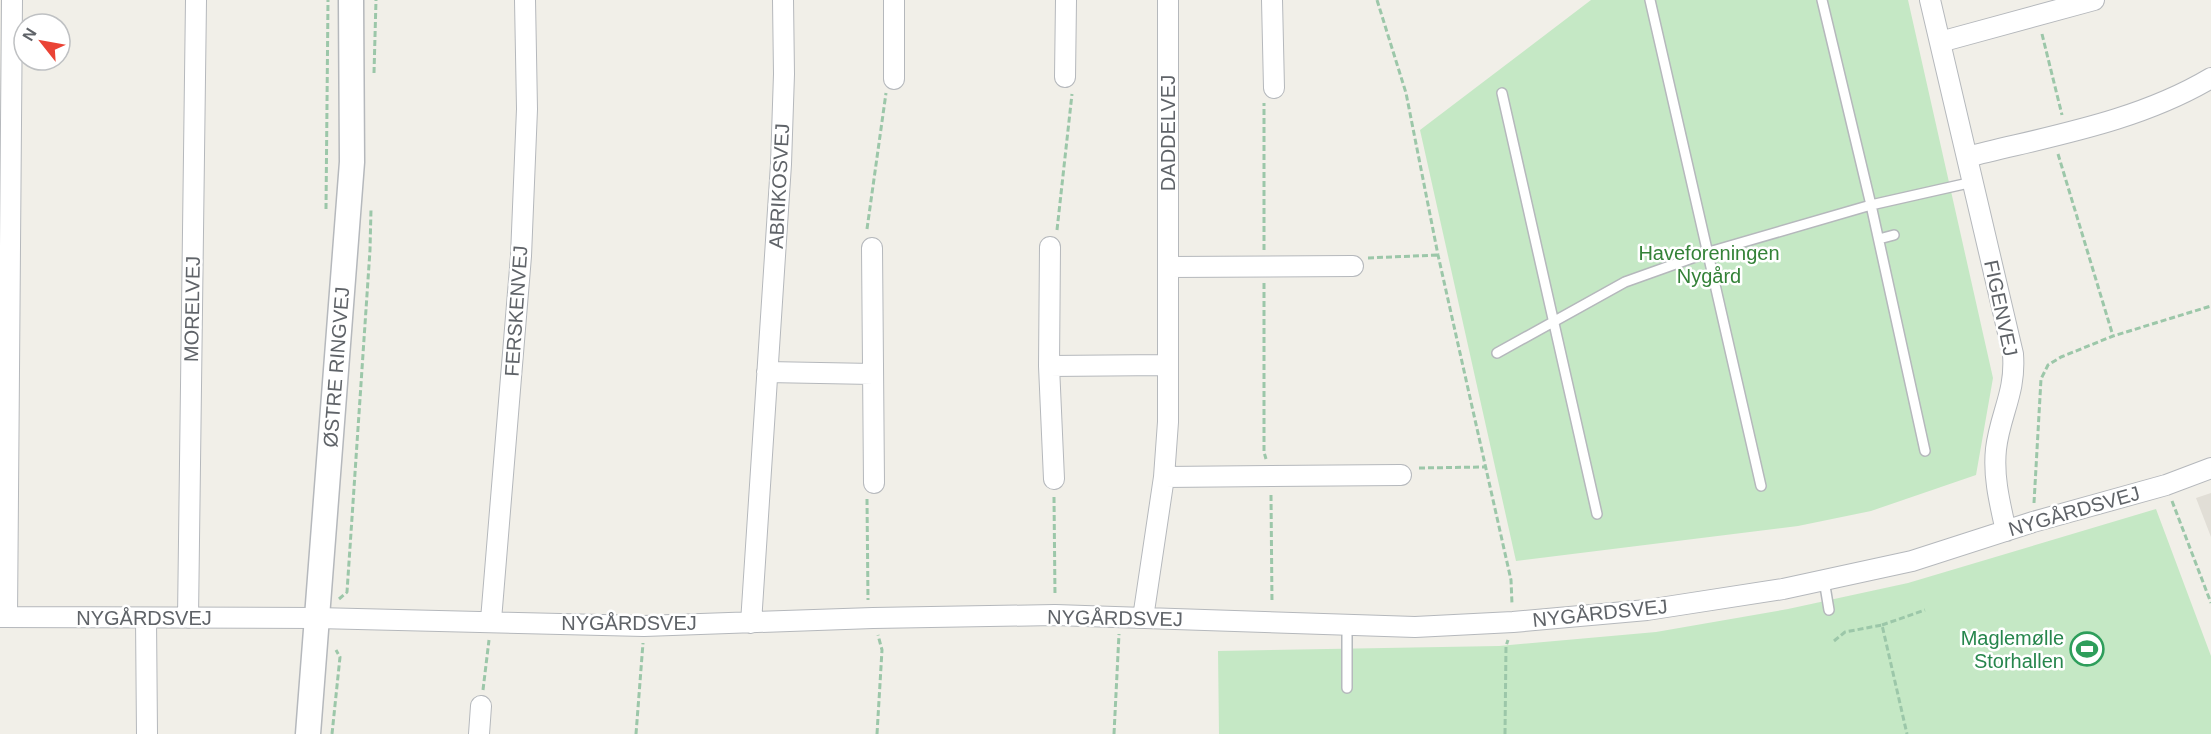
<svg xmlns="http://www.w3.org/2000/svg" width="2211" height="734" font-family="Arial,sans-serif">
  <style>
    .education { fill: #e1ded6 }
    .green { fill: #c5e8c5 }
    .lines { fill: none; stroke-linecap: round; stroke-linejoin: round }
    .service-casing { stroke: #b5b8bc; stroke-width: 12 }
    .minor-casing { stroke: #b5b8bc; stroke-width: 22 }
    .tertiary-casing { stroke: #b5b8bc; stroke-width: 27 }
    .path { stroke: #9cc7a9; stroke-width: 3; stroke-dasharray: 6 3; stroke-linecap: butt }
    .service { stroke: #fff; stroke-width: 9 }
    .minor { stroke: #fff; stroke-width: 20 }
    .tertiary { stroke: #fff; stroke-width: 24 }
    .labels { text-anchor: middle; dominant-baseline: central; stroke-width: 5; stroke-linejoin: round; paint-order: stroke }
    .street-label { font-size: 20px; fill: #5f6368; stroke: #fff }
    .park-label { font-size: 20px; fill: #348238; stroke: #fff }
    .leisure-label { font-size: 20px; fill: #27864d; stroke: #fff; text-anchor: end }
  </style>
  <rect width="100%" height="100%" fill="#f1efe8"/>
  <path class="education" d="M2211,493V537L2196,498Z"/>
  <path class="green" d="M1591,0H1908L1993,378L1976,475L1871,511L1798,526L1516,561L1420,130Z
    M2156,509L2211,656V734H1219L1218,651L1499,646L1656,632L1788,609L1908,583Z"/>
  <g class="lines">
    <defs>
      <path id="service" d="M1650,0L1761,486
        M1822,0L1871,205L1925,451
        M1502,93L1597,514
        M1879,239L1894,235
        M1497,353L1625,282L1709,252L1871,205L1973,182
        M1824,580L1829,610
        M1347,625V688"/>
      <path id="minor" d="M894,0V79
        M1272,0L1274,88
        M1930,0L2013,354C2016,393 2000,414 1996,449C1993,477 2000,504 2006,531
        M1940,42L2094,0
        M1065,77L1066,0
        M1967,157C2050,136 2137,122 2211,78
        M1050,247L1049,366L1054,479
        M872,248L874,483
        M1168,267L1353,266
        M1049,366L1167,365
        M767,372L873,374
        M1164,477L1401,475
        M0,617L317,618L644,626L873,618L1055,615L1415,627L1513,622L1647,610L1783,589L1912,561L2033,522L2166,485L2211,468
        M7,617L12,0
        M146,618L147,734
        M188,618L196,0
        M1143,618L1164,477L1168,422V0
        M491,620L521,256L527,109L525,0
        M751,623L781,164L784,74L783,0
        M479,734L481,706"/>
      <g id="tertiary">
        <path id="s1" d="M308,734L352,162L351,0"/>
      </g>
    </defs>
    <use href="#service" class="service-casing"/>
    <use href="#minor" class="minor-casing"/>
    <use href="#tertiary" class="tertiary-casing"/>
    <path class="path" d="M1377,0L1406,93L1438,255L1511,580L1512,604
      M2042,34L2062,115
      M374,73L376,0
      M2058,154L2113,336
      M326,209L328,0
      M867,229L886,93
      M1057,230L1072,94
      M1264,250V103
      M1368,258L1438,255
      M1264,283V452L1266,459
      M1419,468L1486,467
      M1271,495L1272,603
      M1054,497L1055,596
      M867,499L868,600
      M2172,501L2211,603
      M2034,503L2041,379L2048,365L2061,357L2113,336L2211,306
      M339,599L347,592L370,250L371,209
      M1882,625L1925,610
      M1834,641L1845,632L1882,625L1907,734
      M483,690L489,640
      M332,734L340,657L336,650
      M636,734L643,643
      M877,734L882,650L878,635
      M1114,734L1119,634
      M1505,734L1506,646L1508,640"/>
    <use href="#service" class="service"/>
    <use href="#minor" class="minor"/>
    <use href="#tertiary" class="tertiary"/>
  </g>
  <defs>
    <symbol id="stadium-ring" viewBox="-11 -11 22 22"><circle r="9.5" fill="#fff" stroke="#2e9e5b" stroke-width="1.5"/><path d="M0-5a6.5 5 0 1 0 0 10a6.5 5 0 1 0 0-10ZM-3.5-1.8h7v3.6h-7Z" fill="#2e9e5b"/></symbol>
  </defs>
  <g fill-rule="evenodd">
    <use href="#stadium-ring" x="2068" y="630" width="38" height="38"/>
  </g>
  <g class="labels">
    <g class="street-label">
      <text transform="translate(1168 133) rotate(-90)">DADDELVEJ</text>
      <text transform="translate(779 186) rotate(-87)">ABRIKOSVEJ</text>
      <text transform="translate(2001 308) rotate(78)">FIGENVEJ</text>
      <text transform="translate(192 309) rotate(-89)">MORELVEJ</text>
      <text transform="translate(516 311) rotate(-86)">FERSKENVEJ</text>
      <text stroke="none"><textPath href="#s1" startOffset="368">ØSTRE RINGVEJ</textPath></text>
      <text transform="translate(2074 511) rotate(-16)">NYGÅRDSVEJ</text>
      <text transform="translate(1600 613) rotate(-6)">NYGÅRDSVEJ</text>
      <text x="144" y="618">NYGÅRDSVEJ</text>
      <text transform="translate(1115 618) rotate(1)">NYGÅRDSVEJ</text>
      <text x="629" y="623">NYGÅRDSVEJ</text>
    </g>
    <g class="park-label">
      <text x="1709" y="253">Haveforeningen<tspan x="1709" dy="23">Nygård</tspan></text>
    </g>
    <g class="leisure-label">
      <text x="2064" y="638">Maglemølle<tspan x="2064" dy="23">Storhallen</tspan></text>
    </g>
  </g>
  <g transform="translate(42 42) rotate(301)"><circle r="28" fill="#ffffff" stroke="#bfc1c3" stroke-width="1.5"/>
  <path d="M0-4.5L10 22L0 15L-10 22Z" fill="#ea4335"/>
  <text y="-9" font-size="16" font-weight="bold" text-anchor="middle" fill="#5f6368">N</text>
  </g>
</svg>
